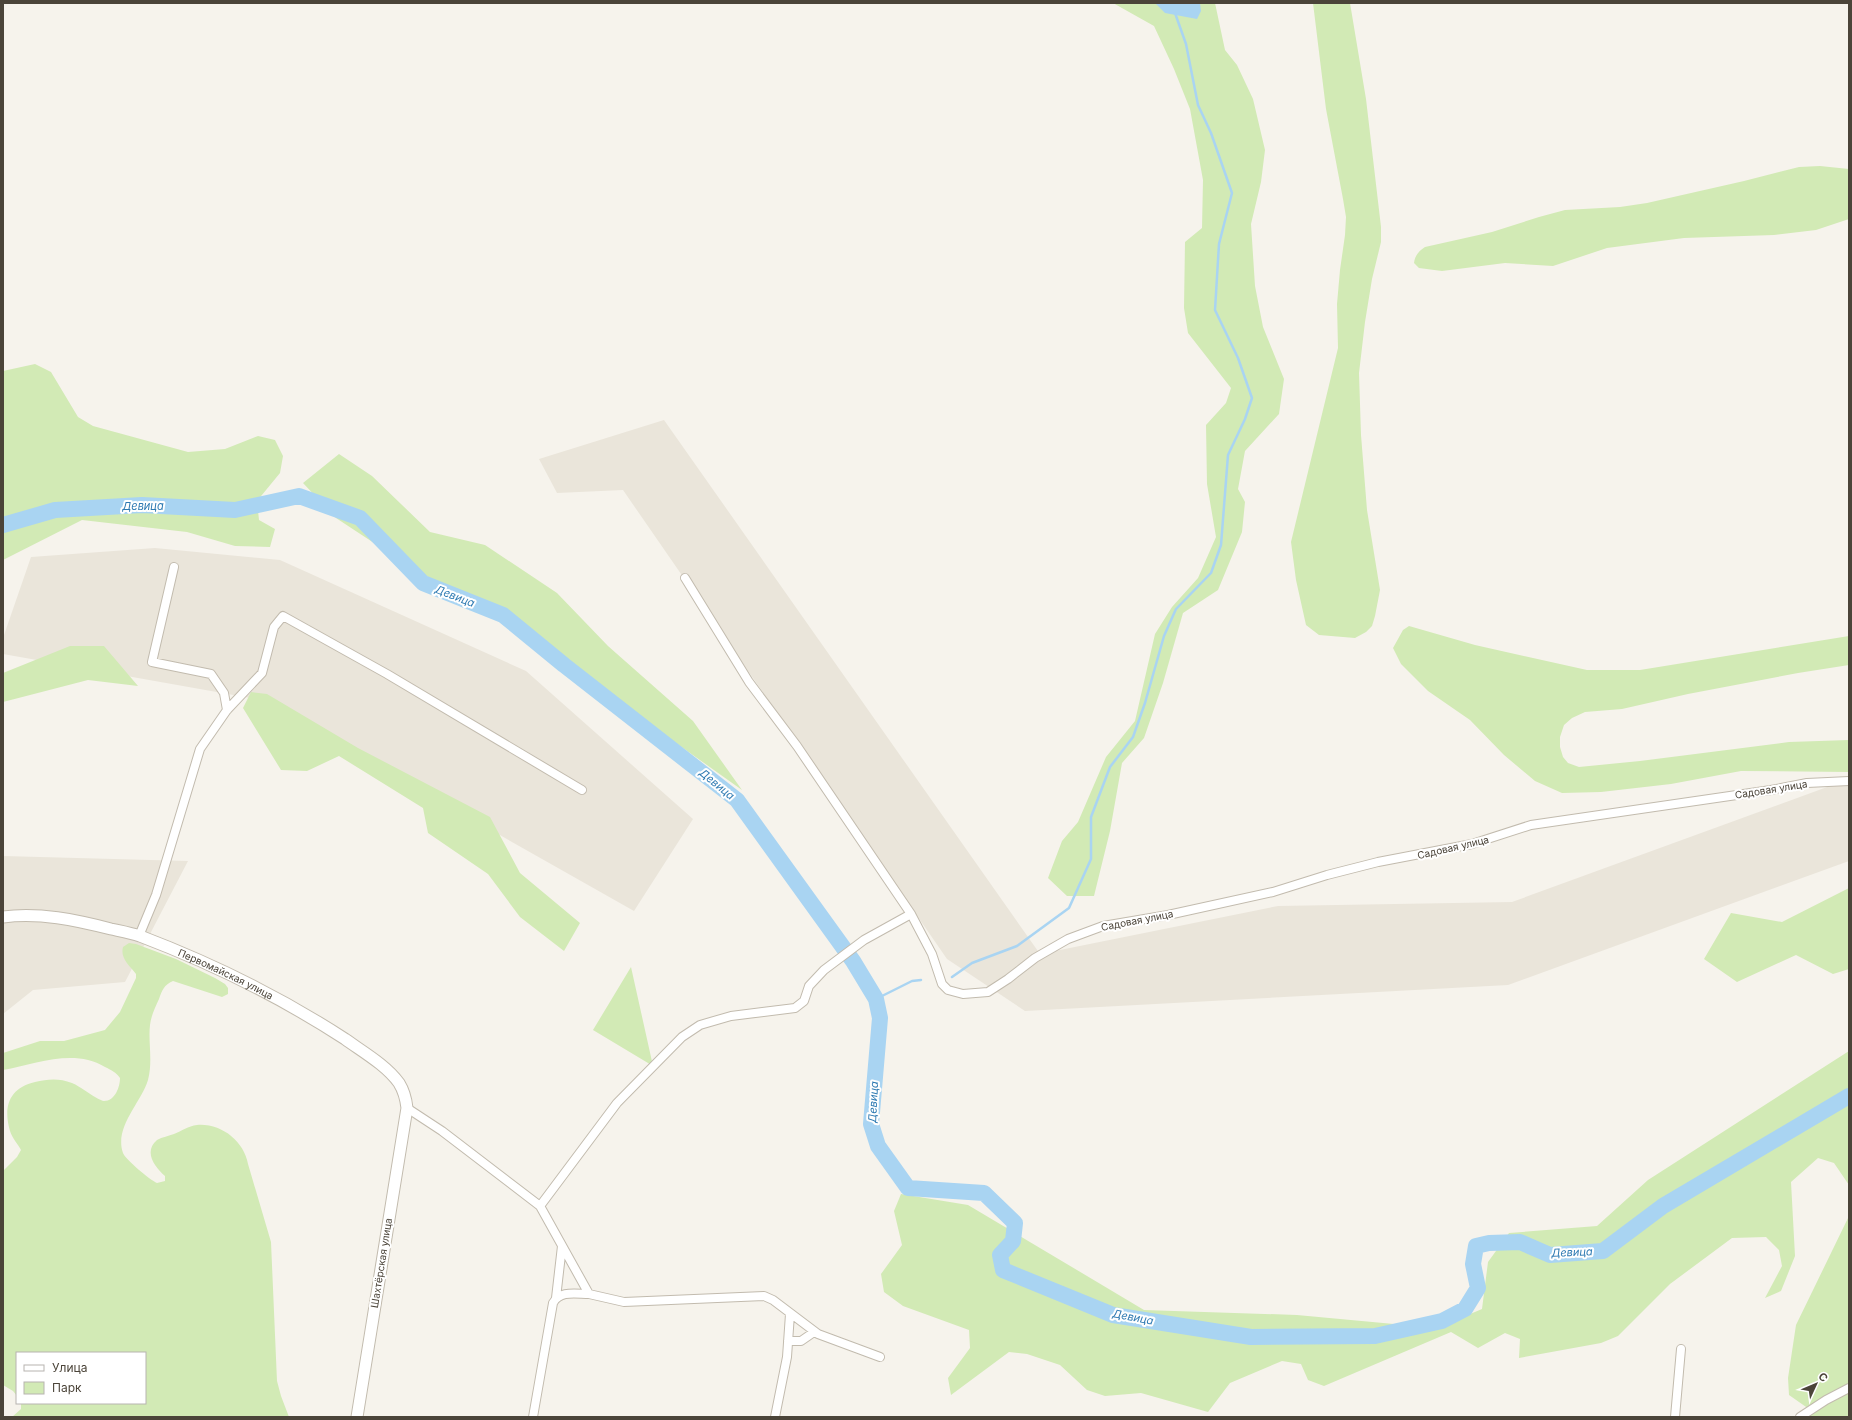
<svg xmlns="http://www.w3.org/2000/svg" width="1852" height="1420" font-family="Inter,sans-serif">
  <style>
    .residential { fill: #eae5da }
    .green { fill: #d2eab5 }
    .water { fill: #a9d4f2 }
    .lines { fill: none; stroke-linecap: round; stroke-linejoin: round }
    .stream { stroke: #a9d4f2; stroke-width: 2.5 }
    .river { stroke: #a9d4f2; stroke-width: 16 }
    .minor-casing { stroke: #c2bbae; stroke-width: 10 }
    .tertiary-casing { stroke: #c2bbae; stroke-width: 13 }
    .minor { stroke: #fff; stroke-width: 8 }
    .tertiary { stroke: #fff; stroke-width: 11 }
    .labels { text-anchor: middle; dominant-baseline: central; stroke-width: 4; stroke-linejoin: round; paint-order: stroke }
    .street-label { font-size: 10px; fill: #4b4439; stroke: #fff }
    .water-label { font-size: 11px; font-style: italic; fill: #2e7ab2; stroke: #fff }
  </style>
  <rect width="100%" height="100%" fill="#f6f3ec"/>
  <path class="residential" d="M664,420L1040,954L1278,906L1512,902L1849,779V861L1508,985L1025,1011L947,959L623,490L557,493L539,459Z
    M155,548L280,560L526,671L693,819L634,911L261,700L3,654V638L31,557Z
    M3,856L188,861L125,982L33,990L3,1014Z"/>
  <path class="green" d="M1113,3H1215L1225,50L1237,65L1253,99L1265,150L1261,182L1251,224L1255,286L1263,327L1284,379L1279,414L1245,451L1238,489L1245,502L1242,532L1218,590L1183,613L1163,683L1144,738L1122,763L1110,831L1094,896H1067L1048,878L1062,841L1078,822L1106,757L1135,721L1155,634L1172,607L1198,578L1216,537L1207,484L1206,425L1226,403L1231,388L1188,333L1184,308L1185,242L1202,228L1203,180L1190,109L1174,69L1154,26Z
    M1313,3H1350L1366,99L1381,227V242L1372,279L1365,322L1359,373L1361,435L1367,510L1380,590L1375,616L1372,626L1366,632L1355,638L1319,635L1306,625L1296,580L1291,542L1338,348L1337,304L1340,270L1345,235L1346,217L1343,199L1326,109Z
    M1820,166L1849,169V219L1816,230L1774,235L1684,238L1607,248L1553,266L1505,263L1442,271L1419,268L1414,263C1415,255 1419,251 1425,247L1492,232L1539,217L1565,210L1620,207L1647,203L1744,181L1799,167Z
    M35,364L51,372L78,417L93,426L188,452L225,449L258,436L275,440L283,456L280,473L257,501L259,520L275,529L270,547L235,546L187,532L82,520L3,560V371Z
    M339,454L372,476L430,532L485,545L557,593L608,646L693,721L742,790L475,600L418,572L336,518L303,483Z
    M1409,626L1475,645L1587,670H1640L1849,636V665L1798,673L1688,694L1622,709L1585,712L1572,718L1564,725L1560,737V747L1563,757L1568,763L1579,767L1640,761L1789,742L1849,740V772L1741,771L1671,784L1601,792L1562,793L1535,781L1504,755L1470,720L1428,691L1401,664L1393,648L1403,630Z
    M70,646H104L138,686L88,680L3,702V673Z
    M251,692L267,694L358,748L490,817L520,873L580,923L564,951L520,917L488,874L428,833L423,808L339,756L307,771L281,770L243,708Z
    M1849,888V969L1833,974L1796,955L1737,982L1704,959L1731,913L1782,922Z
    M129,943L136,944L176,959L215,978L225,984L228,988V994L222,997L173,981C164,985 162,990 159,999C155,1008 151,1016 150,1025C148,1042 153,1061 148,1080C141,1103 114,1127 123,1153C125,1159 150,1180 157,1183L165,1181V1176C155,1167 143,1152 157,1140C162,1137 169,1136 174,1134C182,1131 188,1126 197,1125C221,1123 244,1141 248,1164L271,1242L277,1381L281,1396L289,1417H12L21,1409V1403H145V1353H17V1396L13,1391L3,1385V1171L17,1157L21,1150C18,1144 12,1138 10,1131C3,1107 9,1088 35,1082C48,1079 59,1078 72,1083C80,1086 97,1100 104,1101C115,1101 120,1087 120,1078C116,1072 111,1070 105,1067C74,1048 36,1064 3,1070V1053L40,1041H64L105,1030L120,1012L136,978V974C129,965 120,958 123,947Z
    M631,967L653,1066L593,1030Z
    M1849,1051V1185L1834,1163L1818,1158L1791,1182L1795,1256L1781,1291L1765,1298L1782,1266L1779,1250L1766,1237L1732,1238L1670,1284L1618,1336L1601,1343L1519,1358L1520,1339L1505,1333L1478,1348L1451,1332L1324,1386L1308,1380L1301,1364L1282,1361L1230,1383L1208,1412L1141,1393L1105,1396L1087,1390L1060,1365L1027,1354L1009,1352L951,1395L948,1378L970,1348L969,1330L903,1306L884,1292L881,1274L902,1245L894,1211L901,1194L968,1205L1144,1310L1297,1315L1437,1328L1482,1309L1488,1262L1509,1233L1597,1226L1648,1180Z
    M1849,1216V1417H1810L1809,1409L1789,1395L1788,1378L1796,1325Z"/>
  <path class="water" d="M1155,3H1200L1201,11L1197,19L1165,13Z"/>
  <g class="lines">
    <path class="stream" d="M952,977L972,963L1017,946L1069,908L1091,859V817L1110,767L1133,737L1145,703L1164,636L1176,609L1211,573L1221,545L1228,455L1245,419L1252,398L1238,358L1215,310L1219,244L1232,193L1211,133L1198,105L1186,44L1175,13
      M876,999L912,981L921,980"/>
    <path class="river" d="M3,525L55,510L142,505L235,510L299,496L360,518L423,583L503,615L564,665L737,800L853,961L876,999L880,1018L871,1124L878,1146L908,1188L984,1193L1015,1223L1013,1241L1000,1255L1003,1270L1113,1315L1251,1337L1375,1336L1442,1321L1465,1309L1478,1288L1473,1264L1476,1246L1489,1243L1520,1242L1550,1255L1603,1251L1663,1206L1849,1096"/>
    <defs>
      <path id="minor" d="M174,567L152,662L211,674L224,693L227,710
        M685,578L749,682L797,746L911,914L932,954L942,984L948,990L963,994L988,992L1008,979L1035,958L1068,939L1103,926L1168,915L1273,892L1327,875L1378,862L1472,844L1531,825L1771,790L1807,783L1849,781
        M139,936L156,895L200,749L227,710L262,673L274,627L283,616L387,674L582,790
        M407,1108L442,1131L540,1206L589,1294L624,1302L764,1296L773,1300L818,1334L880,1357
        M540,1206L617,1103L682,1037L700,1025L731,1016L795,1008L804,1001L809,986L824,970L864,940L911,914
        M556,1298L562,1246
        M788,1341H801L814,1332
        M533,1417L553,1303C560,1290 576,1294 589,1294
        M775,1417L787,1357L790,1314
        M1675,1417L1681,1349
        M1800,1417L1826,1400L1849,1388"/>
      <g id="tertiary">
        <path id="s1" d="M3,917C39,912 76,920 111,929C120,931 131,933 140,936C211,963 282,998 345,1039C363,1052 386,1065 399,1083C404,1091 406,1099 407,1108L357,1417"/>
      </g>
    </defs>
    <use href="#minor" class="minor-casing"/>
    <use href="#tertiary" class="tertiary-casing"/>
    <use href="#minor" class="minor"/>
    <use href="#tertiary" class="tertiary"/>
  </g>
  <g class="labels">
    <g class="street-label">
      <text transform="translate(1771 789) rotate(-9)">Садовая улица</text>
      <text transform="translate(1453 847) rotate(-13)">Садовая улица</text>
      <text transform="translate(1137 920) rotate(-11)">Садовая улица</text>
      <text stroke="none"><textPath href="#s1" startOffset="233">Первомайская улица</textPath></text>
      <text transform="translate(381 1263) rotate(-81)">Шахтёрская улица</text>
    </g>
    <g class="water-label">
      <text x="143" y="506">Девица</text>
      <text transform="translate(455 596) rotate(21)">Девица</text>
      <text transform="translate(717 784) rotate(39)">Девица</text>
      <text transform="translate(873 1102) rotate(-87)">Девица</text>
      <text transform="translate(1572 1252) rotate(-2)">Девица</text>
      <text transform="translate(1133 1317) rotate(11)">Девица</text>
    </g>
  </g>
  <rect width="1852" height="1420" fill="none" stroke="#4b4439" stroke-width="8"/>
  <rect x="16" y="1352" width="130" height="52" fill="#ffffff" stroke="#b7b4b0"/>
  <rect x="24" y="1365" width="20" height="6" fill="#ffffff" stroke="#b7b4b0"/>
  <text x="52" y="1372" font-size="12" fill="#4b4439">Улица</text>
  <rect x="24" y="1382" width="20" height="12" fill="#d2eab5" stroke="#b7b4b0"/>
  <text x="52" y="1392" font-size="12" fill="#4b4439">Парк</text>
  <g transform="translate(1816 1384) rotate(46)" stroke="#ffffff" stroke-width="3" paint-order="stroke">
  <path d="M0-3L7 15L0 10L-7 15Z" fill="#4b4439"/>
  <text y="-6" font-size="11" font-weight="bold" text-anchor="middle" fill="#4b4439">С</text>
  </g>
</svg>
